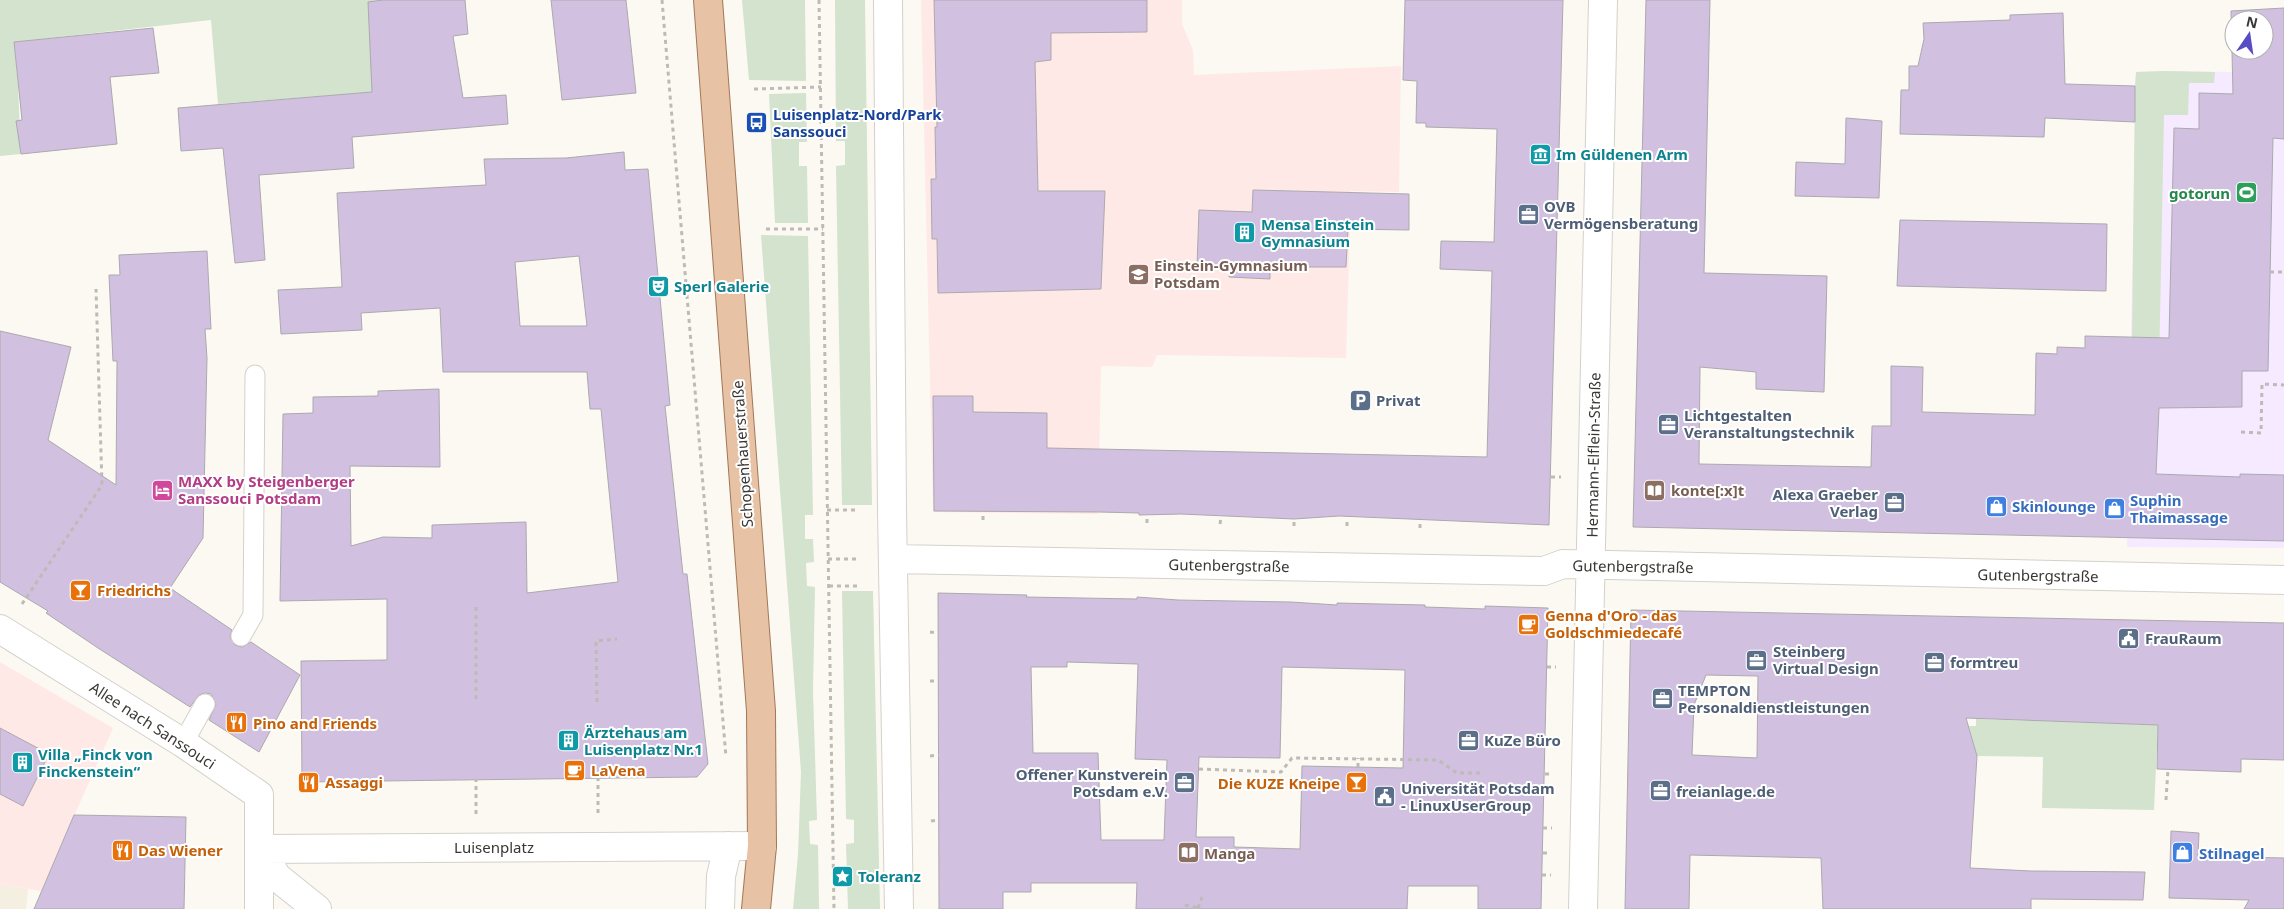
<svg xmlns="http://www.w3.org/2000/svg" width="2284" height="909" font-family="'Noto Sans',sans-serif">
  <style>
    .commercial { fill: #f5eaff }
    .built { fill: #f5efe2 }
    .education { fill: #ffe9e7 }
    .green { fill: #d3e3cd }
    .building { fill: #d1c0e0; stroke: #aba9ae; fill-rule: evenodd }
    .lines { fill: none; stroke-linecap: round; stroke-linejoin: round }
    .lane-casing { stroke: #d4d1cc; stroke-width: 21 }
    .street-casing { stroke: #d4d1cc; stroke-width: 30 }
    .primary-casing { stroke: #a17756; stroke-width: 30 }
    .path { stroke: #bdbbb6; stroke-width: 3; stroke-dasharray: 4 4; stroke-linecap: butt }
    .lane { stroke: #fff; stroke-width: 19 }
    .street { stroke: #fff; stroke-width: 28 }
    .primary { stroke: #e8c2a5; stroke-width: 28 }
    .labels { text-anchor: middle; dominant-baseline: central; stroke-width: 4; stroke-linejoin: round; paint-order: stroke }
    .transit-label { font-size: 15px; font-weight: bold; fill: #164399; stroke: #fff; text-anchor: start }
    .culture-label { font-size: 15px; font-weight: bold; fill: #0d838f; stroke: #fff; text-anchor: start }
    .leisure-label { font-size: 15px; font-weight: bold; fill: #27864d; stroke: #fff; text-anchor: end }
    .service-label { font-size: 15px; font-weight: bold; fill: #4e5e75; stroke: #fff; text-anchor: start }
    .education-label { font-size: 15px; font-weight: bold; fill: #785e54; stroke: #fff; text-anchor: start }
    .street-label { font-size: 15px; fill: #383734; stroke: #fff }
    .hotel-label { font-size: 15px; font-weight: bold; fill: #b23c85; stroke: #fff; text-anchor: start }
    .shop-label { font-size: 15px; font-weight: bold; fill: #366cbe; stroke: #fff; text-anchor: start }
    .food-label { font-size: 15px; font-weight: bold; fill: #c56008; stroke: #fff; text-anchor: start }
  </style>
  <rect width="100%" height="100%" fill="#fcf9f3"/>
  <path class="commercial" d="M2164,71L2232,72L2267,138L2284,139V548L2127,547L2136,72Z"/>
  <path class="built" d="M0,884L28,889L26,909H0Z"/>
  <path class="education" d="M921,0H1182V24L1193,50L1194,75L1401,66L1399,192L1351,191L1346,358L1157,355L1152,367L1101,366L1098,514L933,512Z
    M0,662L113,728L41,891L0,884Z"/>
  <path class="green" d="M0,0H400L374,92L218,104L211,20L14,42L18,86L21,154L0,156Z
    M742,0H805L806,81L749,80Z
    M835,0H865L872,505H842L836,166L845,165V141H836Z
    M2164,71L2215,72L2214,83H2189L2188,115H2164L2159,370L2132,338L2135,86L2136,72Z
    M806,93L807,142H799V166H807L808,223H775L769,94Z
    M761,235L808,236L813,515H805V539H813L814,562L806,563L807,586L815,587L813,691L817,820L809,821L810,844L818,845L819,909H793L798,855L801,772Z
    M842,591H873L880,909H848L846,844L854,843V820L846,819Z
    M1976,719L2158,725L2154,810L2042,808L2043,757L1977,756L1969,726H1976Z"/>
  <path class="building" d="M383,0H465L468,34L453,36L463,98L506,95L508,124L352,137L354,168L259,175L265,260L235,263L223,148L181,151L178,108L372,92L368,2Z
    M551,0H626L636,93L562,100Z
    M934,0H1147V32L1051,33V60L1035,62L1038,191H1105L1101,289L938,293L937,239H932L931,179H936L935,127H937Z
    M1405,0H1563L1549,525L1339,516L1294,519L1181,514L1139,515V513L1099,512L934,511L933,396H973V412L1047,413V448L1487,457L1492,271L1440,269L1441,241L1494,242L1497,129L1426,127V123H1416L1417,81L1403,80Z
    M1646,0H1710L1704,273L1827,276L1824,392L1756,389V372L1700,367L1699,464L1871,467L1872,426H1891V366L1923,367L1922,412L2035,415L2036,353L2057,354V347L2085,348V336L2169,338L2174,128L2199,129V93L2233,94L2231,11L2284,8V139L2273,138L2268,371H2242V407L2159,408L2156,474L2240,477V474L2284,475V541L1633,527ZM2234,20H2264V50H2234Z
    M2063,13L2065,84L2135,86V122L2045,118L2044,137L1900,134L1901,90H1909V66H1918L1924,39L1923,23L2010,20V15Z
    M153,28L159,73L110,77L117,144L21,154L16,121L22,120L14,42Z
    M1846,118L1882,121L1879,198L1795,196L1796,162L1845,164Z
    M624,152L625,170L648,169L670,405L665,406L683,574H687L708,764L697,777L302,782L301,661L387,660V599L280,601L283,414L313,413V397L378,396V391L439,389L440,467L350,466L351,546L383,537L432,538V525L526,522L527,593L618,582L601,409H590L587,372H443L440,308L361,313L362,330L281,334L278,290L342,287L337,193L486,185L484,159L566,158ZM579,256L587,326H520L515,262Z
    M1253,190L1409,194V230L1348,229L1346,267H1270V279L1229,277V267L1197,266L1199,210L1252,212Z
    M1900,220L2107,224L2106,291L1897,286Z
    M207,251L211,329H205L207,358L203,538L170,588L232,630L230,637L235,645L242,647L251,642L300,675L259,752L209,720L216,704L211,694L205,693L199,695L190,707L98,648L46,613L48,611L0,582V331L71,347L48,440L116,485L117,361H113L109,275H120L119,255Z
    M938,593L1027,595L1026,597L1137,599V597L1178,600L1291,602L1337,605V603L1425,605V607L1485,609V606L1548,608L1541,909H1478V886H1408L1407,909H1136L1137,883H1031V892H1003V909H939ZM1067,662L1138,664L1135,759L1167,760L1164,840H1101L1098,753H1033L1031,667H1067ZM1282,667L1405,670L1403,768L1302,766L1300,849L1234,847V837H1196L1199,757L1280,758Z
    M1631,610L2284,623V760L2241,759V772L2157,769L2158,725L1966,718L1977,756L1970,868L2031,871L2145,872L2143,900L2031,899V909H1823L1821,858L1690,855L1689,909H1625ZM1706,675L1758,676L1757,758L1692,755L1694,705Z
    M0,728L49,754L23,806L0,794Z
    M74,815L186,817L184,909H34Z
    M2171,831L2199,833L2198,856L2284,858V909H2244L2249,900L2169,898Z"/>
  <g class="lines">
    <defs>
      <path id="lane" d="M241,636L253,615L255,375
        M183,743L205,704"/>
      <path id="street" d="M888,0L892,511L899,909
        M893,559L1544,571L1563,564L2284,580
        M0,629L183,743L259,795V909
        M260,849L762,846
        M260,849L277,877L317,909
        M720,909L721,876L728,846
        M1583,909L1603,0"/>
      <path id="primary" d="M708,0L761,711L762,846L756,909"/>
    </defs>
    <use href="#lane" class="lane-casing"/>
    <use href="#street" class="street-casing"/>
    <use href="#primary" class="primary-casing"/>
    <path class="path" d="M662,0L726,757
      M819,0L834,909
      M754,89L821,87
      M766,229H823
      M2270,272H2284
      M2241,432L2261,433L2262,384L2284,385
      M1551,477H1561
      M827,510H858
      M983,520V513
      M1147,523V515
      M1220,524L1221,517
      M1294,526V519
      M1347,526V519
      M1420,528V521
      M828,559H860
      M829,586H861
      M22,604L102,485L96,289
      M476,607V701
      M930,632L937,633
      M1547,667H1556
      M930,681H938
      M597,702L596,641L617,639
      M930,756L939,755
      M1358,767V758
      M1199,769L1281,772L1292,758L1438,760L1457,773H1482
      M1545,774H1552
      M598,777V813
      M2166,800L2168,769
      M476,814V779
      M931,821L938,820
      M1543,828H1552
      M1543,853H1551
      M1542,875H1551
      M1185,905L1198,908
      M1198,908L1202,897"/>
    <use href="#lane" class="lane"/>
    <use href="#street" class="street"/>
    <use href="#primary" class="primary"/>
  </g>
  <defs>
    <symbol id="bus-square" viewBox="-11 -11 22 22"><rect x="-9" y="-9" width="18" height="18" rx="4" fill="#1a4fb4" stroke="#fff"/><path d="M-5-6H5V4H4V6H2V4H-2V6H-4V4H-5ZM-3.5-4V0h7V-4ZM-3.5 1.2v1.5H-2V1.2ZM2 1.2v1.5H3.5V1.2Z" fill="#fff"/></symbol>
    <symbol id="museum-square" viewBox="-11 -11 22 22"><rect x="-9" y="-9" width="18" height="18" rx="4" fill="#0f9aa8" stroke="#fff"/><path d="M0-6L6-3V-2H-6V-3ZM-5-1h2V3h-2ZM-1-1h2V3h-2ZM3-1h2V3H3ZM-6 4H6V6H-6Z" fill="#fff"/></symbol>
    <symbol id="stadium-square" viewBox="-11 -11 22 22"><rect x="-9" y="-9" width="18" height="18" rx="4" fill="#2e9e5b" stroke="#fff"/><path d="M0-5a6.5 5 0 1 0 0 10a6.5 5 0 1 0 0-10ZM-3.5-1.8h7v3.6h-7Z" fill="#fff"/></symbol>
    <symbol id="office-square" viewBox="-11 -11 22 22"><rect x="-9" y="-9" width="18" height="18" rx="4" fill="#5c6f8a" stroke="#fff"/><path d="M-6-3h4V-5.5h4V-3h4V5H-6ZM-1-4.5V-3h2v-1.5ZM-6 0V1H6V0Z" fill="#fff"/></symbol>
    <symbol id="building-square" viewBox="-11 -11 22 22"><rect x="-9" y="-9" width="18" height="18" rx="4" fill="#0f9aa8" stroke="#fff"/><path d="M-4-6H4V6H1V3H-1V6H-4ZM-2.5-4.3h1.7v1.8h-1.7ZM.8-4.3h1.7v1.8H.8ZM-2.5-1h1.7V.8h-1.7ZM.8-1h1.7V.8H.8Z" fill="#fff"/></symbol>
    <symbol id="school-square" viewBox="-11 -11 22 22"><rect x="-9" y="-9" width="18" height="18" rx="4" fill="#8d6e63" stroke="#fff"/><path d="M0-5L7-2L0 1L-7-2ZM-4 1L0 2.5L4 1V4Q0 6-4 4Z" fill="#fff"/></symbol>
    <symbol id="theatre-square" viewBox="-11 -11 22 22"><rect x="-9" y="-9" width="18" height="18" rx="4" fill="#0f9aa8" stroke="#fff"/><path d="M-5-5.5Q0-4 5-5.5V0Q5 5 0 6Q-5 5-5 0ZM-3.3-2.5H-1v1.5H-3.3ZM1-2.5H3.3v1.5H1ZM-2.8 1Q0 5.5 2.8 1Z" fill="#fff"/></symbol>
    <symbol id="parking-square" viewBox="-11 -11 22 22"><rect x="-9" y="-9" width="18" height="18" rx="4" fill="#5c6f8a" stroke="#fff"/><path d="M-3.5-5.5H1a3.5 3.5 0 0 1 0 7H-1V5.5H-3.5ZM-1-3.4V-.6H.8a1.4 1.4 0 0 0 0-2.8Z" fill="#fff"/></symbol>
    <symbol id="hotel-square" viewBox="-11 -11 22 22"><rect x="-9" y="-9" width="18" height="18" rx="4" fill="#d1479c" stroke="#fff"/><path d="M-6-4.5h1.5V1H6V5H4.5V3h-9V5H-6ZM-4 0a1.8 1.8 0 1 1 3.6 0ZM.5 0V-2.5h3Q6-2.5 6 0Z" fill="#fff"/></symbol>
    <symbol id="library-square" viewBox="-11 -11 22 22"><rect x="-9" y="-9" width="18" height="18" rx="4" fill="#8d6e63" stroke="#fff"/><path d="M-6-4Q-3-5.5-.7-3.5V5Q-3 3-6 4ZM6-4Q3-5.5 .7-3.5V5Q3 3 6 4Z" fill="#fff"/></symbol>
    <symbol id="shop-square" viewBox="-11 -11 22 22"><rect x="-9" y="-9" width="18" height="18" rx="4" fill="#3f7fe0" stroke="#fff"/><path d="M-5-2.5h2.3a2.7 3.5 0 0 1 5.4 0H5L5.5 6h-11ZM-1.5-2.5h3a1.5 2.3 0 0 0-3 0Z" fill="#fff"/></symbol>
    <symbol id="bar-square" viewBox="-11 -11 22 22"><rect x="-9" y="-9" width="18" height="18" rx="4" fill="#e8710a" stroke="#fff"/><path d="M-6-5H6L.8 .8V4.5H3.5V6h-7V4.5H-.8V.8Z" fill="#fff"/></symbol>
    <symbol id="cafe-square" viewBox="-11 -11 22 22"><rect x="-9" y="-9" width="18" height="18" rx="4" fill="#e8710a" stroke="#fff"/><path d="M-5.5-4.5H6V0H3Q3 3.5 0 3.5H-2.5Q-5.5 3.5-5.5 0ZM3-3.2v2h1.7v-2ZM-6 4.5H4V6H-6Z" fill="#fff"/></symbol>
    <symbol id="civic-square" viewBox="-11 -11 22 22"><rect x="-9" y="-9" width="18" height="18" rx="4" fill="#5c6f8a" stroke="#fff"/><path d="M-.6-6.5H3V-4.5H.6V-3L4-1V1h2V6H-6V1h2V-1L-.6-3ZM-1.2 2.5V6h2.4V2.5Z" fill="#fff"/></symbol>
    <symbol id="restaurant-square" viewBox="-11 -11 22 22"><rect x="-9" y="-9" width="18" height="18" rx="4" fill="#e8710a" stroke="#fff"/><path d="M-5-6h1v4h1v-4h1v4h1v-4h1v5L-1.5 .5V6h-2V.5L-5-1ZM5-6V6H3V1.5H1.5Q1.5-4 5-6Z" fill="#fff"/></symbol>
    <symbol id="sight-square" viewBox="-11 -11 22 22"><rect x="-9" y="-9" width="18" height="18" rx="4" fill="#0f9aa8" stroke="#fff"/><path d="M0-6L1.8-2.2L6-1.7L2.9 1.2L3.7 5.4L0 3.3L-3.7 5.4L-2.9 1.2L-6-1.7L-1.8-2.2Z" fill="#fff"/></symbol>
  </defs>
  <g fill-rule="evenodd">
    <use href="#bus-square" x="744" y="110" width="25" height="25"/>
    <use href="#museum-square" x="1528" y="142" width="25" height="25"/>
    <use href="#stadium-square" x="2234" y="180" width="25" height="25"/>
    <use href="#office-square" x="1516" y="202" width="25" height="25"/>
    <use href="#building-square" x="1232" y="220" width="25" height="25"/>
    <use href="#school-square" x="1126" y="262" width="25" height="25"/>
    <use href="#theatre-square" x="646" y="274" width="25" height="25"/>
    <use href="#parking-square" x="1348" y="388" width="25" height="25"/>
    <use href="#office-square" x="1656" y="412" width="25" height="25"/>
    <use href="#hotel-square" x="150" y="478" width="25" height="25"/>
    <use href="#library-square" x="1642" y="478" width="25" height="25"/>
    <use href="#office-square" x="1882" y="490" width="25" height="25"/>
    <use href="#shop-square" x="1984" y="494" width="25" height="25"/>
    <use href="#shop-square" x="2102" y="496" width="25" height="25"/>
    <use href="#bar-square" x="68" y="578" width="25" height="25"/>
    <use href="#cafe-square" x="1516" y="612" width="25" height="25"/>
    <use href="#civic-square" x="2116" y="626" width="25" height="25"/>
    <use href="#office-square" x="1744" y="648" width="25" height="25"/>
    <use href="#office-square" x="1922" y="650" width="25" height="25"/>
    <use href="#office-square" x="1650" y="686" width="25" height="25"/>
    <use href="#restaurant-square" x="224" y="710" width="25" height="25"/>
    <use href="#office-square" x="1456" y="728" width="25" height="25"/>
    <use href="#building-square" x="556" y="728" width="25" height="25"/>
    <use href="#building-square" x="10" y="750" width="25" height="25"/>
    <use href="#cafe-square" x="562" y="758" width="25" height="25"/>
    <use href="#restaurant-square" x="296" y="770" width="25" height="25"/>
    <use href="#office-square" x="1172" y="770" width="25" height="25"/>
    <use href="#bar-square" x="1344" y="770" width="25" height="25"/>
    <use href="#office-square" x="1648" y="778" width="25" height="25"/>
    <use href="#civic-square" x="1372" y="784" width="25" height="25"/>
    <use href="#restaurant-square" x="110" y="838" width="25" height="25"/>
    <use href="#library-square" x="1176" y="840" width="25" height="25"/>
    <use href="#shop-square" x="2170" y="840" width="25" height="25"/>
    <use href="#sight-square" x="830" y="864" width="25" height="25"/>
  </g>
  <g class="labels">
    <g class="transit-label">
      <text x="773" y="114">Luisenplatz-Nord/Park<tspan x="773" dy="17">Sanssouci</tspan></text>
    </g>
    <g class="culture-label">
      <text x="1556" y="154">Im Güldenen Arm</text>
      <text x="1261" y="224">Mensa Einstein<tspan x="1261" dy="17">Gymnasium</tspan></text>
      <text x="674" y="286">Sperl Galerie</text>
      <text x="584" y="732">Ärztehaus am<tspan x="584" dy="17">Luisenplatz Nr.1</tspan></text>
      <text x="38" y="754">Villa „Finck von<tspan x="38" dy="17">Finckenstein“</tspan></text>
      <text x="858" y="876">Toleranz</text>
    </g>
    <g class="leisure-label">
      <text x="2230" y="193">gotorun</text>
    </g>
    <g class="service-label">
      <text x="1544" y="206">OVB<tspan x="1544" dy="17">Vermögensberatung</tspan></text>
      <text x="1376" y="400">Privat</text>
      <text x="1684" y="415">Lichtgestalten<tspan x="1684" dy="17">Veranstaltungstechnik</tspan></text>
      <text x="1878" y="494" text-anchor="end">Alexa Graeber<tspan x="1878" dy="17">Verlag</tspan></text>
      <text x="2145" y="638">FrauRaum</text>
      <text x="1773" y="651">Steinberg<tspan x="1773" dy="17">Virtual Design</tspan></text>
      <text x="1950" y="662">formtreu</text>
      <text x="1678" y="690">TEMPTON<tspan x="1678" dy="17">Personaldienstleistungen</tspan></text>
      <text x="1484" y="740">KuZe Büro</text>
      <text x="1168" y="774" text-anchor="end">Offener Kunstverein<tspan x="1168" dy="17">Potsdam e.V.</tspan></text>
      <text x="1401" y="788">Universität Potsdam<tspan x="1401" dy="17">- LinuxUserGroup</tspan></text>
      <text x="1676" y="791">freianlage.de</text>
    </g>
    <g class="education-label">
      <text x="1154" y="265">Einstein-Gymnasium<tspan x="1154" dy="17">Potsdam</tspan></text>
      <text x="1671" y="490">konte[:x]t</text>
      <text x="1204" y="853">Manga</text>
    </g>
    <g class="street-label">
      <text transform="translate(742 454) rotate(-94)">Schopenhauerstraße</text>
      <text transform="translate(1593 455) rotate(-89)">Hermann-Elflein-Straße</text>
      <text transform="translate(1229 565) rotate(1)">Gutenbergstraße</text>
      <text transform="translate(1633 566) rotate(1)">Gutenbergstraße</text>
      <text transform="translate(2038 575) rotate(1)">Gutenbergstraße</text>
      <text transform="translate(153 725) rotate(33)">Allee nach Sanssouci</text>
      <text x="494" y="847">Luisenplatz</text>
    </g>
    <g class="hotel-label">
      <text x="178" y="481">MAXX by Steigenberger<tspan x="178" dy="17">Sanssouci Potsdam</tspan></text>
    </g>
    <g class="shop-label">
      <text x="2130" y="500">Suphin<tspan x="2130" dy="17">Thaimassage</tspan></text>
      <text x="2012" y="506">Skinlounge</text>
      <text x="2199" y="853">Stilnagel</text>
    </g>
    <g class="food-label">
      <text x="97" y="590">Friedrichs</text>
      <text x="1545" y="615">Genna d'Oro - das<tspan x="1545" dy="17">Goldschmiedecafé</tspan></text>
      <text x="253" y="723">Pino and Friends</text>
      <text x="591" y="770">LaVena</text>
      <text x="325" y="782">Assaggi</text>
      <text x="1340" y="783" text-anchor="end">Die KUZE Kneipe</text>
      <text x="138" y="850">Das Wiener</text>
    </g>
  </g>
  <g transform="translate(2249 35) rotate(13)"><circle r="24" fill="#ffffff" stroke="#afafae"/>
  <path d="M0-4L9 19L0 12L-9 19Z" fill="#584cc4"/>
  <text y="-8" font-size="14" font-weight="bold" text-anchor="middle" fill="#383734">N</text>
  </g>
</svg>
